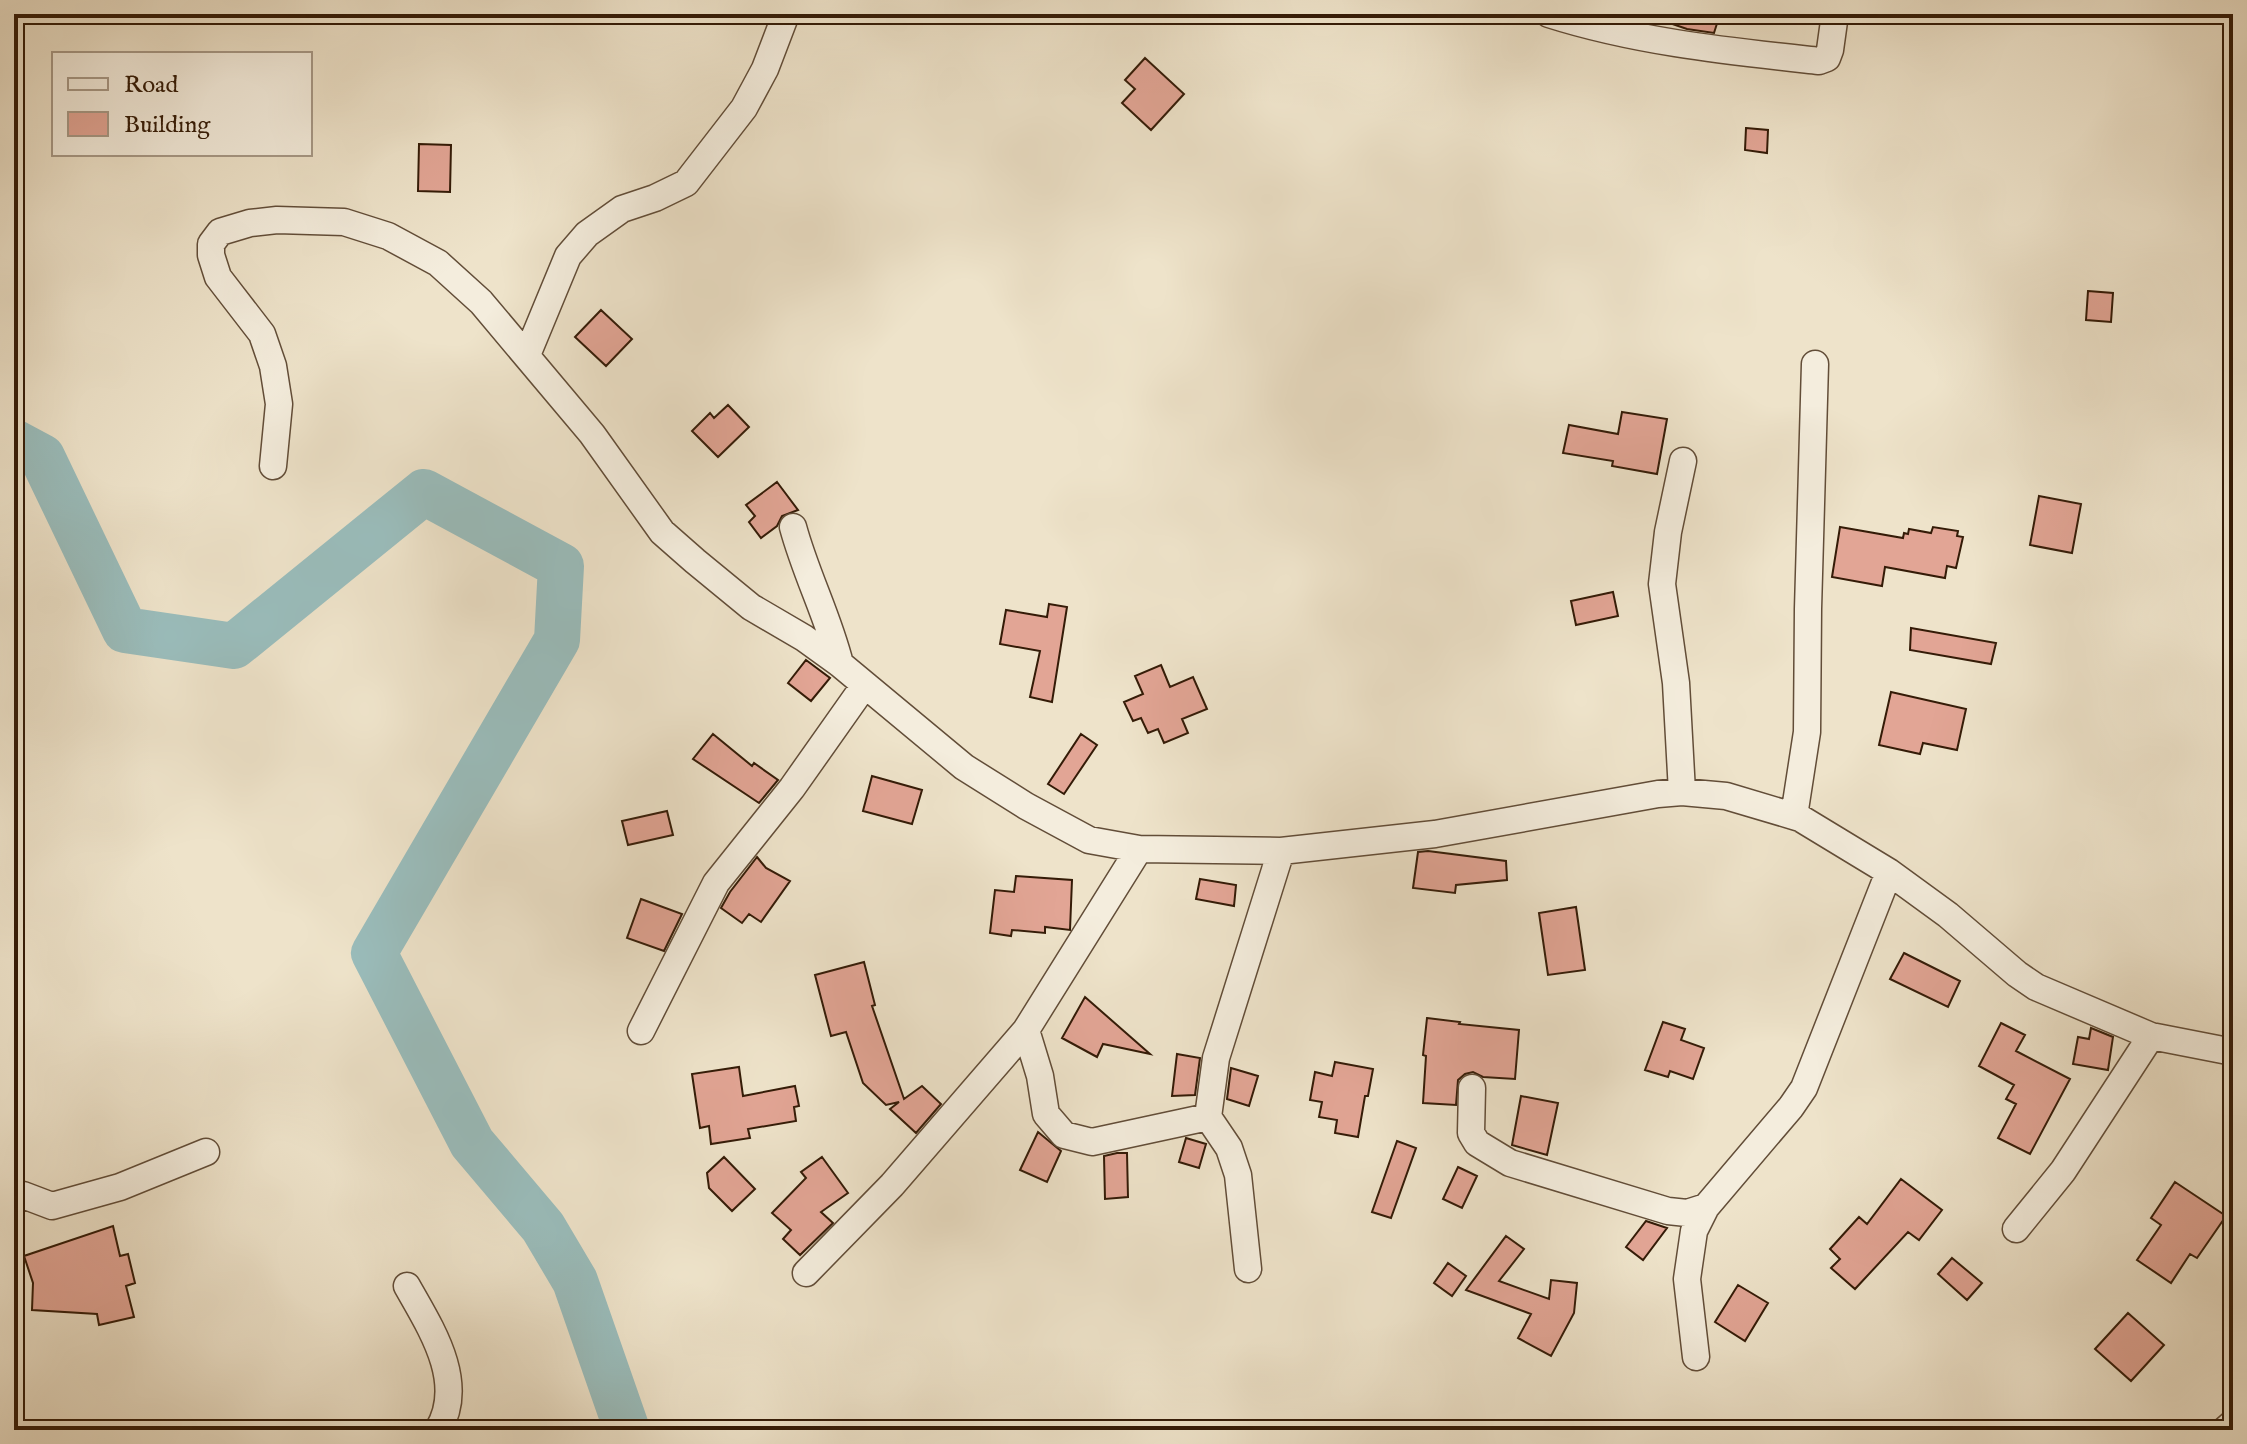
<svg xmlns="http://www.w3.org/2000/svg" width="2247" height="1444" font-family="'IM FELL English',serif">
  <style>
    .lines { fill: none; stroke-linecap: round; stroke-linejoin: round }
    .river { stroke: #9abdbc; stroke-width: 46 }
    .building { fill: #e2a595; stroke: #341b07; stroke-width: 2 }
    .minor-casing { stroke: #624d38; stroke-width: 29 }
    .minor { stroke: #f4eddd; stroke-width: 26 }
  </style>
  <rect width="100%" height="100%" fill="#eee3ca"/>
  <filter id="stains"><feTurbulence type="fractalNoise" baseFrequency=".0025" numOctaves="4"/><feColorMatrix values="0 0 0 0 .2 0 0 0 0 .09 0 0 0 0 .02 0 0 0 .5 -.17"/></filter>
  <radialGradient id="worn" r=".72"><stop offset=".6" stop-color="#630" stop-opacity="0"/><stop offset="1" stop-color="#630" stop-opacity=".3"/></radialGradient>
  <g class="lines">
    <path class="river" d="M14,442L42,457L125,630L234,646L424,492L561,566L557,640L374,953L472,1143L543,1227L575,1281L627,1430"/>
  </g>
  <path class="building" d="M1656,14H1720L1714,33L1687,29L1655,18Z
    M1145,58L1184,94L1151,130L1122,103L1135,89L1125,80Z
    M1746,128L1768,130L1767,153L1745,150Z
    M419,144L451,145L450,192L418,191Z
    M2088,291L2113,293L2111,322L2086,320Z
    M601,310L632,339L606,366L575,337Z
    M728,405L749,427L718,457L692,431L710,413L714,418Z
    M1622,412L1667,419L1657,474L1612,466L1613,461L1563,453L1569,425L1618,434Z
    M777,482L798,510L782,516L777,526L761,538L749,522L755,516L746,505Z
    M2039,496L2081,504L2072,553L2030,545Z
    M1840,527L1903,538L1904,533L1908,534L1909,529L1931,533L1933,527L1958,531L1957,536L1963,537L1956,568L1947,566L1945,578L1885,567L1882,586L1832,577Z
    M1613,592L1618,616L1576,625L1571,601Z
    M1049,604L1067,607L1052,702L1030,697L1040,651L1000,644L1006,610L1047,617Z
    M1911,628L1996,643L1991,664L1910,650Z
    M806,660L830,678L811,701L788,683Z
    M1161,665L1170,687L1193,677L1207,709L1182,719L1188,733L1164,743L1158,729L1148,733L1141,718L1133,721L1124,702L1143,694L1135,676Z
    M1891,692L1966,709L1957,750L1923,743L1920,754L1879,745Z
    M713,734L752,766L754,763L778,780L759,803L693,759Z
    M1081,734L1097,745L1064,794L1048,784Z
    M872,776L922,790L912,824L863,811Z
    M667,811L673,835L628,845L622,821Z
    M1428,851L1506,861L1507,880L1456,885L1455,893L1413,888L1418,852Z
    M757,857L766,868L790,881L761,922L749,914L742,923L721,908L730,892Z
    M1016,876L1072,880L1070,930L1045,927V933L1012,930L1011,936L990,933L995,890L1014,892Z
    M1200,879L1236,885L1234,906L1196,899Z
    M641,899L682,914L664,951L627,938Z
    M1576,907L1585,970L1548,975L1539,913Z
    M1904,953L1960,981L1948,1007L1890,979Z
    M864,962L875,1005L872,1006L904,1099L922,1086L941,1104L916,1133L890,1109L899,1102L886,1105L863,1083L846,1032L831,1036L815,975Z
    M1085,997L1150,1054L1103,1044L1097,1057L1062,1038Z
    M1427,1018L1460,1022L1459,1024L1519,1030L1515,1079L1483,1077L1473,1072L1465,1074L1458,1080L1456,1105L1423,1103L1426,1056L1423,1055Z
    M1663,1022L1685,1029L1681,1040L1704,1048L1693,1079L1670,1071L1668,1077L1645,1070Z
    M2001,1023L2025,1035L2016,1051L2070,1079L2030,1154L1998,1138L2016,1104L2006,1099L2014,1085L1979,1066Z
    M2091,1028L2113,1037L2108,1070L2073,1064L2078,1037L2089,1039Z
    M1177,1054L1200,1058L1195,1095L1172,1096Z
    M1335,1062L1373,1069L1368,1096H1365L1358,1137L1335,1133L1337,1120L1319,1117L1322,1102L1310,1100L1315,1072L1332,1076Z
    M739,1067L743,1096L795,1086L799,1106L794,1107L796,1121L748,1129L750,1138L711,1144L709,1126L700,1128L692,1074Z
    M1231,1068L1258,1076L1249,1106L1227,1099Z
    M1521,1096L1558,1103L1547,1155L1512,1145Z
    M1038,1132L1061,1151L1047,1182L1020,1170Z
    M1186,1138L1206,1144L1199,1168L1179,1162Z
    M1397,1141L1416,1148L1391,1218L1372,1212Z
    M1117,1153H1127L1128,1197L1105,1199L1104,1156Z
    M724,1157L755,1189L732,1211L709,1188L707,1173Z
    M822,1157L848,1193L821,1212L833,1223L800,1255L783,1239L791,1230L772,1213L806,1178L801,1172Z
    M1458,1167L1477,1176L1462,1208L1443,1199Z
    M1901,1179L1942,1210L1919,1240L1908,1232L1855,1289L1831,1268L1840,1259L1830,1249L1859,1217L1867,1224Z
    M2175,1182L2226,1216L2197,1258L2190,1254L2171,1283L2137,1260L2161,1225L2151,1218Z
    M1646,1221L1667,1228L1643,1260L1626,1247Z
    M113,1226L120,1256L128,1254L135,1283L126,1286L134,1317L99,1325L97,1314L32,1310L33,1283L24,1256Z
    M1506,1236L1524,1249L1499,1281L1549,1299L1551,1280L1577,1283L1574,1313L1551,1356L1518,1338L1531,1314L1466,1290Z
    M1952,1258L1982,1283L1967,1300L1938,1274Z
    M1448,1263L1466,1276L1452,1296L1434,1283Z
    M1738,1285L1768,1303L1745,1341L1715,1322Z
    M2128,1313L2164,1345L2131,1381L2095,1349Z"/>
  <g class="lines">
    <defs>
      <path id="minor" d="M1549,14C1637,42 1728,51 1819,61L1827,58L1830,50L1835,14
        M527,355L568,256L587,234L622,209L655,198L686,183L744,108L765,69L786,14
        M273,466L279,404L273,366L262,334L218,277L211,255V244L220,232L250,223L277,220L344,222L388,236L438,263L481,302L592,434L662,532L695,561L751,607L804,638L840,664L964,767L1026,806L1089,840L1139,849L1281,851L1435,834L1658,794L1682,792L1726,796L1800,818L1889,872L1948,915L2017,974L2036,987L2151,1036L2233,1052
        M793,527C806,575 828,616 840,664
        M1682,792L1676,683L1662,584L1668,532L1683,461
        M1794,816L1807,732L1808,609L1815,364
        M1026,1030L1040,1076L1046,1114L1064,1135L1092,1142L1208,1117
        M641,1031L716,883L792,788L864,686
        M1472,1088L1471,1133L1477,1143L1510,1163L1668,1211L1687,1213L1706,1207
        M14,1201L23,1195L52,1206L120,1187L206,1152
        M2016,1229L2063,1171L2151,1036
        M1248,1269L1238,1175L1229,1148L1208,1117L1216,1058L1281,851
        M806,1273L892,1185L1026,1030L1139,849
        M407,1286C430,1327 467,1382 438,1430
        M1696,1357L1687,1279L1694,1231L1706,1207L1791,1107L1804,1088L1889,872
        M2225,1430L2233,1423"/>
    </defs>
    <use href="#minor" class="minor-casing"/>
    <use href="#minor" class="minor"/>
  </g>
  <rect width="2247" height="1444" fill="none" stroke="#eee3ca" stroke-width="48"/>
  <rect x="16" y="16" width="2215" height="1412" fill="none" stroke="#341b07" stroke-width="4"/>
  <rect x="24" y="24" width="2199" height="1396" fill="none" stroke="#341b07" stroke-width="2"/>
  <rect x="52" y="52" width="260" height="104" fill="#f4eddd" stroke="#a79987" stroke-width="2"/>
  <rect x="68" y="78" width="40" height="12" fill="#f4eddd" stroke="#a79987" stroke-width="2"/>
  <text x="124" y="92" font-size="24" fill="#341b07">Road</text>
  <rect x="68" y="112" width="40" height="24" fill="#e2a595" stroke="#a79987" stroke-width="2"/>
  <text x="124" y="132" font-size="24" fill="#341b07">Building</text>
  <rect width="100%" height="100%" filter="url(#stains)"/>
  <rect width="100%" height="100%" fill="url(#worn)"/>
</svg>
